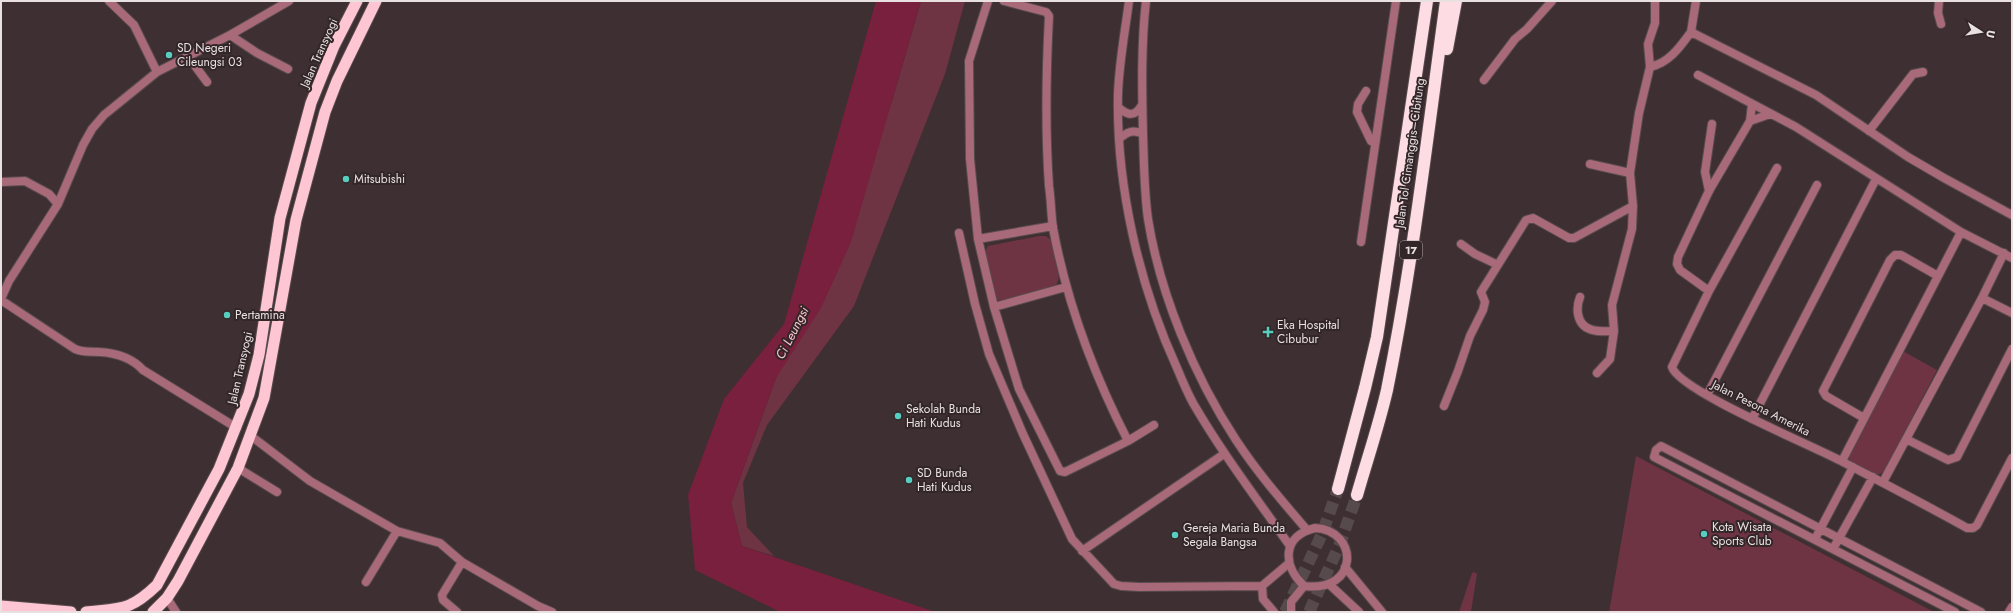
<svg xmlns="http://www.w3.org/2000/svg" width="2013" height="613" font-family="Jost,sans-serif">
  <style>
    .green { fill: #6e3443 }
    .water { fill: #78203d }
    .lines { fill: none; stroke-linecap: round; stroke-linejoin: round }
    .motorway-tunnel { stroke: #574a4c; stroke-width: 12; stroke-dasharray: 12 6; stroke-linecap: butt }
    .minor-casing { stroke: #584b4e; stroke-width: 10 }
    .tertiary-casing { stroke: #584b4e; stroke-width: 10 }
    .trunk-casing { stroke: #584b4e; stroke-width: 13 }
    .motorway-casing { stroke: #584b4e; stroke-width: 14 }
    .minor { stroke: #a86978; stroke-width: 8 }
    .tertiary { stroke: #a86978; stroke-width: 8 }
    .trunk { stroke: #fec6d2; stroke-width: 11 }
    .motorway { stroke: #fddde3; stroke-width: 12 }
    .poi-dot { fill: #58cec0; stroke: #322628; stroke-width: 1.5 }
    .labels { text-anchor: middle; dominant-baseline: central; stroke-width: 4; stroke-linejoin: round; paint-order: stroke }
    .shield { fill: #322628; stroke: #b1a8aa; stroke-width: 1 }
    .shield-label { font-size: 11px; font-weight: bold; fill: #e8e0e1 }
    .poi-label { font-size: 12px; fill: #e8e0e1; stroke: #322628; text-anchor: start }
    .street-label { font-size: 12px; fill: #e8e0e1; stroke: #322628 }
    .water-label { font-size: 13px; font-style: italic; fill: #f7c3cd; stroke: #322628 }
  </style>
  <rect width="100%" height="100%" fill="#3d2f32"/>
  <path class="green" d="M921,1H965L945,74L854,306L767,425L743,483L747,527L774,556L742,546L731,503L776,378L892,101Z
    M1039,236H1046L1051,240C1054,253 1065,277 1054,288L1003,301L997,300L993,296L985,252L988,246Z
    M1901,350L1937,370L1884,472L1875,476L1850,462L1848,452Z
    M1636,456L1934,612H1609Z
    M1474,572L1477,574L1471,612H1459L1472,573Z"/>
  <path class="water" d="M876,1H921L851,242L821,308L776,378L731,503L742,546L935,612H780L695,570L688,495L724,399L784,324Z"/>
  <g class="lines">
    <path class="motorway-tunnel" d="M1285,612L1322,534L1338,489
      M1309,612L1340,544L1357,495"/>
    <defs>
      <path id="minor" d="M109,1L134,25L157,72
        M988,1L969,61L970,159L978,239L994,307L1019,389L1060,471L1065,472L1128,441L1154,425
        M1004,1L1046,12L1049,16C1046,73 1045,129 1049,186C1051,199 1051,214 1053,228C1067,303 1093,373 1128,441
        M1696,1L1691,32L1816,95L1908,157L1944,178L2012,215
        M1939,1L1938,13L1941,24
        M230,35L257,53L288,69
        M187,55L207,82
        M1650,67C1669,63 1680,47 1691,32
        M1698,75L1796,127L1961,232L2012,258
        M1484,80L1515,39L1527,29L1552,1
        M1366,91L1358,104L1357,112L1371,141
        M1752,104L1750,121L1770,114
        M1869,131L1913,74L1923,72
        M1590,164L1630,173
        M1777,168L1709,291L1672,367C1679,391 1816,447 1843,462C1885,484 1926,505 1967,528H1973L1977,525L2012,458
        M1,182L25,181L49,194L58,204
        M1709,191L1705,172L1712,124
        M959,233L975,304L989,354L1023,434L1072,539L1114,584L1121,586L1139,587L1262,586L1288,564
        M978,239L1053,226
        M1361,242L1396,1
        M1461,244L1475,254L1498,265
        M1709,291L1680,270L1677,264L1678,257L1709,191L1750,121
        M1580,297C1578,302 1577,308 1578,314C1581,332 1598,332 1614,331
        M1982,298L2012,313
        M1,299L9,281L58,204L83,145L92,129L104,115L157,72L230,35L289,1
        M1,300L75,349C84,353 90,351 100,352C116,353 132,358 143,370L237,428
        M994,307L1066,287
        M1597,373L1610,359L1614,331L1612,305L1632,229L1633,206L1630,173L1639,113L1650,67L1648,44L1655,23V1
        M1707,395L1817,185
        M1444,406L1458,371L1470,336L1483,310L1485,302L1481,292L1526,220L1533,218L1569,238H1574L1633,206
        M1864,418L1826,396L1823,391L1890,260L1895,255H1901L1938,276
        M1752,419L1876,179
        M251,436L310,481L397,531L440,543L462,562L538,606L552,612
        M1906,439L1948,460L1957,457L2012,349
        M1842,461L1961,232
        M238,468L277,492
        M1883,482L1982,298L2004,253
        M1815,539L1853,467
        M1833,549L1873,477
        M1082,551L1224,454
        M366,582L397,531
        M1262,586L1263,599L1274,612
        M167,598L176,612
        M457,612L443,600L442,595L462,562
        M1291,612V602L1304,586
        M1955,612L1654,457L1656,450L1661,446L1981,612
        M2009,612L2012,607"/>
      <path id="tertiary" d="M1129,1C1125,32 1119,63 1118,94C1116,185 1139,285 1177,368C1182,380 1187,392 1193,403C1222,453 1257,499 1290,546
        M1146,1C1141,45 1142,90 1143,134C1144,162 1144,191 1148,219C1160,294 1194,376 1236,440C1257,472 1282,501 1307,530
        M1118,107C1128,116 1135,117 1142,105
        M1119,139C1127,132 1133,129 1143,134
        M1315,528C1359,530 1360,593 1304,586C1282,565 1282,536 1315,528Z
        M1345,567L1382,612
        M1330,585L1359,612"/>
      <path id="trunk" d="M1,606L71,612
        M86,612C122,608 130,611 157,585L219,469L249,394L259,355L280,218L311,103L334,46L357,1
        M153,612L167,598L178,581L238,468L264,398L296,220L325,112L337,81L376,1"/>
      <path id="motorway" d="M1447,49L1456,1
        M1338,489L1365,388L1377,337L1427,1
        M1357,495C1367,460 1379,425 1387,390C1413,262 1428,131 1446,1"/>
    </defs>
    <use href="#minor" class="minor-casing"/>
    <use href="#tertiary" class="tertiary-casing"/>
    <use href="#trunk" class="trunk-casing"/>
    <use href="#motorway" class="motorway-casing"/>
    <use href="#minor" class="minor"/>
    <use href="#tertiary" class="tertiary"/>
    <use href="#trunk" class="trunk"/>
    <use href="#motorway" class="motorway"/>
  </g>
  <g class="poi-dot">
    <circle cx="169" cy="55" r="4"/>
    <circle cx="346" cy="179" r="4"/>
    <circle cx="227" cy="315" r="4"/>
    <path d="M1266 326h4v4h4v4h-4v4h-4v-4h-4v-4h4z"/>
    <circle cx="898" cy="416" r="4"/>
    <circle cx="909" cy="480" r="4"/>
    <circle cx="1704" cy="534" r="4"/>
    <circle cx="1175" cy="535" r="4"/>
  </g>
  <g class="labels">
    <rect class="shield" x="1400" y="241" width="22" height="18" rx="3"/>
    <g class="shield-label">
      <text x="1411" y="250">17</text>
    </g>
    <g class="poi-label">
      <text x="177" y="48">SD Negeri<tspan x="177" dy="14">Cileungsi 03</tspan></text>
      <text x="354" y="179">Mitsubishi</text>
      <text x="235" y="315">Pertamina</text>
      <text x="1277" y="325">Eka Hospital<tspan x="1277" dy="14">Cibubur</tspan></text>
      <text x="906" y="409">Sekolah Bunda<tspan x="906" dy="14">Hati Kudus</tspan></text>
      <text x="917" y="473">SD Bunda<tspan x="917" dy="14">Hati Kudus</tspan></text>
      <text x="1712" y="527">Kota Wisata<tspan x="1712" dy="14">Sports Club</tspan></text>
      <text x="1183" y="528">Gereja Maria Bunda<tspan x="1183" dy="14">Segala Bangsa</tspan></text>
    </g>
    <g class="street-label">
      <text transform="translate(319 53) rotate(-66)">Jalan Transyogi</text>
      <text transform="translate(1410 153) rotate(-82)">Jalan Tol Cimanggis–Cibitung</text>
      <text transform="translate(240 368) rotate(-77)">Jalan Transyogi</text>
      <text transform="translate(1761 408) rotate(27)">Jalan Pesona Amerika</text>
    </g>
    <g class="water-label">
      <text transform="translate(792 333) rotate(-63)">Ci Leungsi</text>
    </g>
  </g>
  <rect width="2013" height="613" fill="none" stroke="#e8e0e1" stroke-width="4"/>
  <g transform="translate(1981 32) rotate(102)" stroke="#322628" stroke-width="3" paint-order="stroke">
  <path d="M0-3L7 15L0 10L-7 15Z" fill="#e8e0e1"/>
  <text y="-6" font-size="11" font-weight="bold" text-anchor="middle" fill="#e8e0e1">U</text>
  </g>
</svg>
